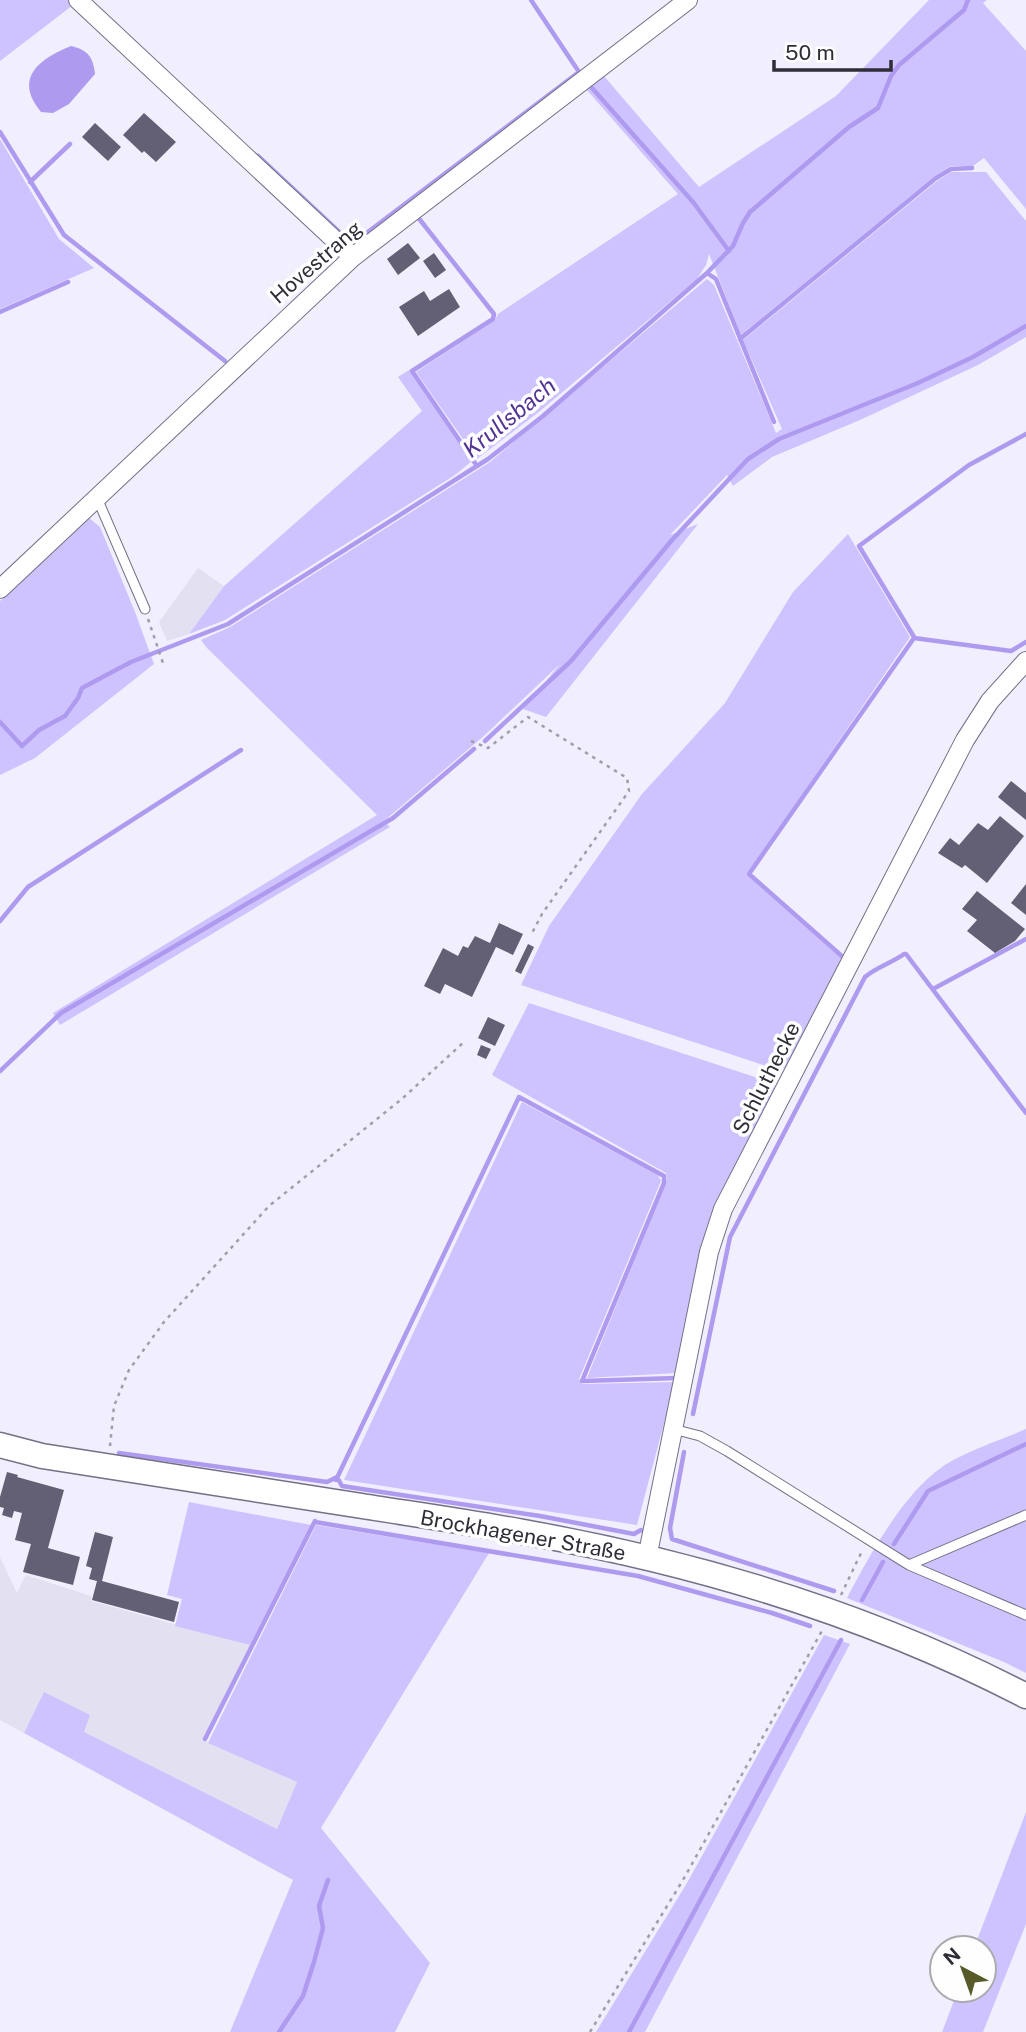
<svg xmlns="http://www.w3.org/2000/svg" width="1026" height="2032" font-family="'Public Sans',sans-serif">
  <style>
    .built { fill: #e3e0f2 }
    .green { fill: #cfc3ff }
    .water { fill: #ae9bef }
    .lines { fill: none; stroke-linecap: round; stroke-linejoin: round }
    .stream { stroke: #ae9bef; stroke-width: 4.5 }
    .building { fill: #635f74 }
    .lane-casing { stroke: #747086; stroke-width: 11 }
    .street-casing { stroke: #747086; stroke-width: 20 }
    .secondary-casing { stroke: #747086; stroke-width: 27 }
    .path { stroke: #a19eab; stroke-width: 2.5; stroke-dasharray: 3.5 5; stroke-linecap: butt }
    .lane { stroke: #fff; stroke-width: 9 }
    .street { stroke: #fff; stroke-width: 18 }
    .secondary { stroke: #fff; stroke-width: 24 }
    .labels { text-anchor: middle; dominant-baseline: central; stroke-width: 7; stroke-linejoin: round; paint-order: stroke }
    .street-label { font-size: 21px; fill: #2f2d37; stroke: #fefefe }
    .water-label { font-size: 23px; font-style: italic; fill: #533495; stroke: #fefefe }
  </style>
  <rect width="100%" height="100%" fill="#f1eefd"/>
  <path class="built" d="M198,568L224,586L189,634L167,641L159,622Z
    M0,1557L17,1593L26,1575L91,1596V1601L250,1645L203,1740L297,1782L277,1829L83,1732L45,1692L24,1733L0,1720Z"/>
  <path class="green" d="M0,0H68L73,5L0,61Z
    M929,0H987L983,3L1026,51V209L984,158L973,166H951L936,175L741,335L709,254L706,265L697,279L540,411L477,459L416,372L495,320L498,314L678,194L586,89L604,76L699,187L836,96Z
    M0,139L59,239L94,268L0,309Z
    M951,172H986L1026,221V337L978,365L860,420L772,457L733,486L727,475L670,535L698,524L546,717L523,709L560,664L485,735L384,821L390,827L60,1025L53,1013L377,815L206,647L201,640L230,627L490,462L707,279L714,285L776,433L782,429L743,340L937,181Z
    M409,370L472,461L455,475L225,620L189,634L224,586L422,411L398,377Z
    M89,518L100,527L135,612L154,664L35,758L0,775V601Z
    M848,534L910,637L747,875L843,960L787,1066L778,1070L521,985L549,926L642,794L725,703L793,592Z
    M529,1003L770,1082L777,1093L720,1204L677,1373L587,1378L667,1179L666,1173L492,1075Z
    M522,1102L658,1175L661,1181L579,1379L582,1384L675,1382L637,1525L344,1480Z
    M1026,1429V1673L1004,1662L847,1598C869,1556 903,1494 942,1467C963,1452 1001,1440 1026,1429Z
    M189,1502L311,1525L250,1645L175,1626L182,1599L167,1595Z
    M316,1525L489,1553L321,1828L430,1963L395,2032H230L293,1880L24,1733L44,1692L90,1715L84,1732L277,1829L297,1782L208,1743Z
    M824,1635L850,1644L645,2032H596L687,1883Z
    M1026,1812V1924L983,2032H942L958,1990H984V1948H974Z"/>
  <path class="water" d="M71,46C88,50 93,57 95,74L69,104L53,113L41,112C13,78 39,59 71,46Z"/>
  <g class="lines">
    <path class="stream" d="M531,0L579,72
      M592,88L693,202L729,251
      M0,132L64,235L225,361
      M258,156L351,243L356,241L579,72
      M30,182L70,144
      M417,216L494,314L493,319L412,371L477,466
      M707,273L716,279L774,422
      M0,312L68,282
      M740,339L936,178L951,169L972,168
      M914,637L859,546L969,465L1026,434
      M914,638L1011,651L1026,642
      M0,722L22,746L39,730L65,716L78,698L82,688L131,662L228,624L488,459L543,416L707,273L733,246L743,223L750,212L849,127L878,108L891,76L899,65L964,10L968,0
      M485,741L571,661L672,540L748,459L779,439L918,383L973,357L1026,326
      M0,921L28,887L241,750
      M844,958L749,874L914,638
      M933,989L1026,939
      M0,1071L61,1013L393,818L474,749
      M693,1414L730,1237L865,977C876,967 892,963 904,954H906L1026,1113
      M684,1452L670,1528L672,1539L834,1591
      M119,1453L327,1482L337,1477L342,1486L540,1516L634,1534L641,1530
      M336,1480L519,1097L664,1176V1183L582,1381L677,1378
      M315,1522L638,1576L772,1613L810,1626
      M894,1544L928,1491L1026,1444
      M862,1600L883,1562
      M205,1739L315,1521
      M279,2032L303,1996L314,1962L323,1928L319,1906L328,1880
      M629,2032L841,1640"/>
  </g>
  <path class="building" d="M144,113L176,142L156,162L144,151L142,153L123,135Z
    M95,123L121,147L108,161L82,137Z
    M408,243L420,258L398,275L387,259Z
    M434,253L446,270L435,278L423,261Z
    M449,289L460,307L418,336L399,307L424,291L430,301Z
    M1011,781L1026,793V820L998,797Z
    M1000,816L1024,836L987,883L965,865L962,868L938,853L950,838L959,845L978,823L988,830Z
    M1026,884V915L1011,903Z
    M977,891L1025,929L1015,941L995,953L967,931L977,920L962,909Z
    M499,923L523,934L513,955L496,947L472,997L445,984L440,994L424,986L443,948L458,956L463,946L468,948L475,936L490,943Z
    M528,944L534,947L521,974L515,971Z
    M488,1017L505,1025L495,1046L478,1038Z
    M481,1045L491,1049L486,1059L477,1055Z
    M7,1472L18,1475L17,1477L64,1490L48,1548L80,1557L73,1585L23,1572L31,1544L15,1540L22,1513L14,1511L12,1518L2,1515L4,1508L0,1507V1497Z
    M95,1532L113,1537L102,1581L179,1602L174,1622L92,1600L97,1581L89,1579L92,1568L86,1566Z"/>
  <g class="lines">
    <defs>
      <path id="lane" d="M97,498L145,609
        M673,1429L700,1436L727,1451L909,1565L1026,1615
        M909,1565L1026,1515"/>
      <path id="street" d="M78,0L353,257
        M0,589L353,257L688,0
        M647,1558L709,1252L723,1209L965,740L990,701L1026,661"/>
      <path id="secondary" d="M0,1445L42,1456C149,1473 255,1489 362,1506C419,1515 477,1523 534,1534C704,1565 872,1616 1026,1696"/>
    </defs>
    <use href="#lane" class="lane-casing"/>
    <use href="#street" class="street-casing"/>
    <use href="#secondary" class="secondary-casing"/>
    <path class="path" d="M148,619L164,666
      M471,741L488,748L528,717L627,778L629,791L542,914L531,935
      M110,1446L114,1406L129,1370L164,1322L269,1206L403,1098L465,1041
      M841,1595L862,1551
      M590,2032L683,1880L823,1629"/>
    <use href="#lane" class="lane"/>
    <use href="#street" class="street"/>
    <use href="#secondary" class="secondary"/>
  </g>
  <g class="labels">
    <g class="street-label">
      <text transform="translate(316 262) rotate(-41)">Hovestrang</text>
      <text transform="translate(766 1078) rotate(-63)">Schluthecke</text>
      <text transform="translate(523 1535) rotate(10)">Brockhagener Straße</text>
    </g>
    <g class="water-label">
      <text transform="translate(509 417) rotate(-39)">Krullsbach</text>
    </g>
  </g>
  <g transform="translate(963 1969) rotate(319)"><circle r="33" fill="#fefefe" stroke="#abaaae" stroke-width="2"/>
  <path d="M0-5L12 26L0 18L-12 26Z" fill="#565b29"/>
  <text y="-10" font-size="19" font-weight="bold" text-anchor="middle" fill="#2f2d37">N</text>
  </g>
  <path d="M774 60v10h117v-10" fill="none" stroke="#2f2d37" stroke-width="3.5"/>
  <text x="785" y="60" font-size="21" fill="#2f2d37" stroke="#fefefe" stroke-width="5" paint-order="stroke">50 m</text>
</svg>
